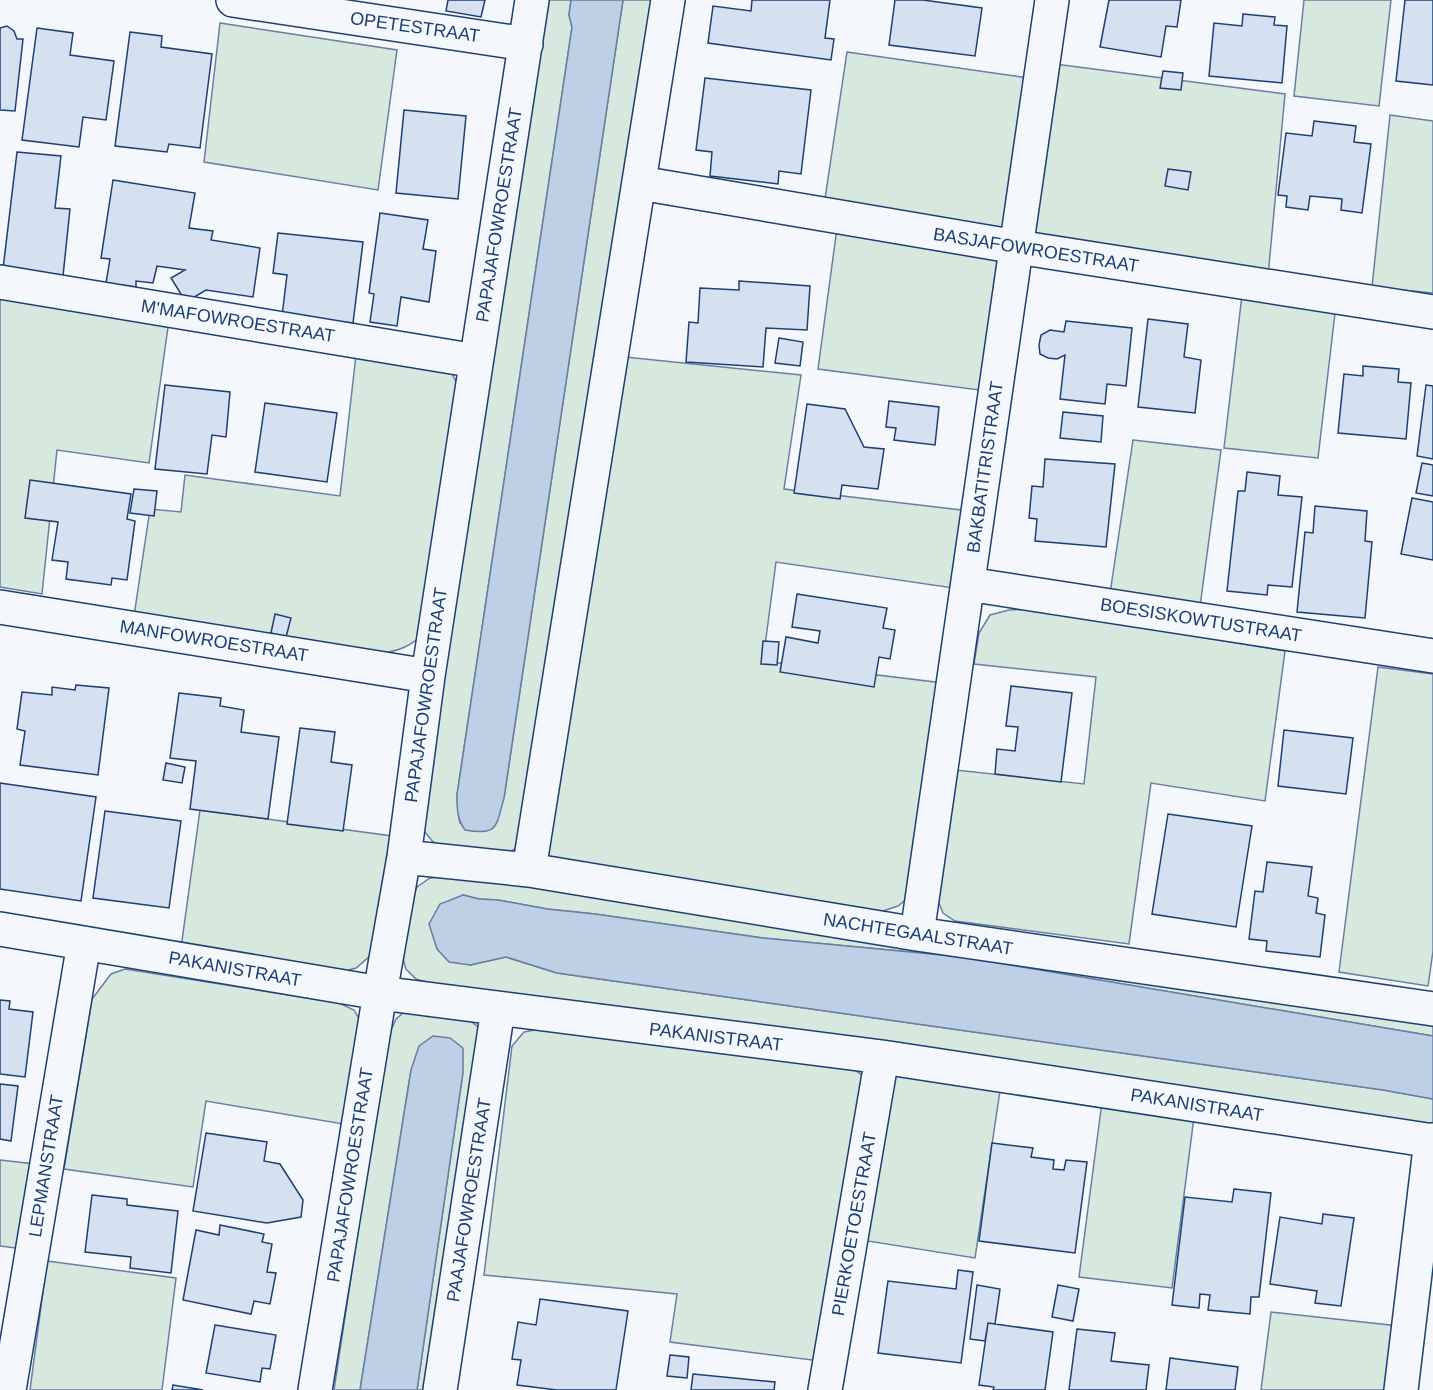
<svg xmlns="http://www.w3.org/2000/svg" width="1433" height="1390" font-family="Helvetica,sans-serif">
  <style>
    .green { fill: #d7e8df; stroke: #687fa3; stroke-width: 1.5 }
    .water { fill: #bed0e5; stroke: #687fa3; stroke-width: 1.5 }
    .building { fill: #d5e0f0; stroke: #1d3f73; stroke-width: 1.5 }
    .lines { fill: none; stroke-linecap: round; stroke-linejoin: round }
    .minor-casing { stroke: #1d3f73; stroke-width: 36 }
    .minor { stroke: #f4f7fb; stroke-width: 33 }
    .labels { text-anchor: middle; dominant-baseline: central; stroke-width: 4.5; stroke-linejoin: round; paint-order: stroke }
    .street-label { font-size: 18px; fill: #1d3f73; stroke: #f4f7fb }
  </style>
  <rect width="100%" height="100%" fill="#f4f7fb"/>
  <path class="green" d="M548,0H571L569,15L572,27L457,795L458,812L460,823L504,798L623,0H652L519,847L501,856L446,849L433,842L424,831V813Z
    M1304,0H1391L1379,106L1294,96Z
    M220,23L397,50L378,190L204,162Z
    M847,52L1035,79L1010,222L998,231L823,212Z
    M1055,64L1285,94L1268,276L1037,240L1034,229Z
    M1390,115L1433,121V293L1372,287Z
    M837,228L1007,256L987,391L818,369Z
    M1242,295L1336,305L1318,458L1224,448Z
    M0,296L169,320L149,463L57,450L42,594L0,587Z
    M356,355L436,368L452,374L460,389L425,632C411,647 398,651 378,654L134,616L150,509L181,512L185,475L340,496Z
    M625,357L801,375L784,489L970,511L960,589L776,562L763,661L943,683L909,897L898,906L880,912L554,862L546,854Z
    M1133,440L1221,450L1199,614L1109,600Z
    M1031,609L1285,651L1265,801L1151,783L1129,944L955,921L943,913L936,896L956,770L1084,784L1096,677L974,664L979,633L990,615L1009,610Z
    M1378,667L1433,674V951L1428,986L1339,972Z
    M200,810L392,836L370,956L356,968L337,973L181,948Z
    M452,875L1433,1020V1036L963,957L763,938L595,914L547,909L498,900L479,899L463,895L470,965L506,957L557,973L1384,1090L1433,1099V1126L434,984L416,979L406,969L401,952L412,898L417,887L430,878Z
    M125,969L339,1003L354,1010L362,1024L349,1125L206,1101L193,1187L64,1169L92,999L111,974Z
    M410,1007L468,1019L478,1027L482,1039L435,1390H417L463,1072L411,1070L360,1390H334L387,1039L396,1019Z
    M540,1029L851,1068L861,1074L866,1086L820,1361L670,1342L677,1294L484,1275L512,1046L524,1032Z
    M892,1074L1001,1084L975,1258L861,1240Z
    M1102,1102L1194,1117L1172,1288L1079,1277Z
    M0,1160L35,1164L23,1249L0,1246Z
    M47,1261L176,1278L162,1390H30Z
    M1271,1312L1399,1326L1392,1390H1261Z"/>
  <path class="water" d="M571,0H623L504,798C496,827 498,836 465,830C457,819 457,808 457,795L572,27L569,15Z
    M463,895L479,899L498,900L547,909L595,914L763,938L963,957L1433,1036V1099L1383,1090L557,973L506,957L470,965L449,962L437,949L429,924L440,904Z
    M433,1036L450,1038L463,1048V1072L417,1390H360L411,1070L419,1046Z"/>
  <path class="building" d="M448,0H485L481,17L446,11Z
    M752,0H830L825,38L834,39L831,60L708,43L713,6L751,11Z
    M895,0H923L982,8L975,56L889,45Z
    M1109,0H1181L1177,27L1166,26L1161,57L1100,47Z
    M1405,0H1433V85L1396,81Z
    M1243,14L1275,17L1274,25L1287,26L1282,83L1209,76L1214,23L1242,26Z
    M7,26L14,31L17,39H23L15,111L0,110V28Z
    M37,28L73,33L70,55L114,61L106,120L83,117L79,147L22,140Z
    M130,32L162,36L161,47L212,54L200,148L169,144L167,152L115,146Z
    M1163,71L1183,73L1181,90L1160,88Z
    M705,78L811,90L801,174L779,171L778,184L710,176L712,152L696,150Z
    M404,110L466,116L458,199L396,193Z
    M1314,121L1356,126L1354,142L1371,144L1362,213L1341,210L1342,199L1310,196L1308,210L1286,207L1287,196L1278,195L1286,133L1312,136Z
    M17,152L61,156L55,208L70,209L63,276L3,269Z
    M1168,169L1191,172L1188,190L1165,186Z
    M113,180L195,193L189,228L213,231L211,240L260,248L253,297L206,290L186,302L171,278L185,270L157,266L153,283L136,281V287L106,283L110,259L101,258Z
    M380,213L428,220L423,249L436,251L429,302L401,297L397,326L370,322L374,294L369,293Z
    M278,233L363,242L353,323L282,316L287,275L273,273Z
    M739,281L810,286L807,330L766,328L763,367L686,362L689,322L698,323L700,288L739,290Z
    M1148,319L1188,324L1184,357L1201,360L1195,413L1138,407Z
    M1066,321L1132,328L1126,386L1107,384L1105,404L1060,399L1065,355L1057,359L1048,358L1040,354L1039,345L1041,335L1050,330L1064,332Z
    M779,338L803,342L800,366L775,363Z
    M1363,366L1399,369L1398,382L1411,383L1406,439L1338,433L1344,374L1363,376Z
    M165,385L230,392L226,437L212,435L207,474L155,469Z
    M1426,385L1433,386V459L1417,456Z
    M889,401L939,407L935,445L894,440L896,428L886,427Z
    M265,403L337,413L327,482L255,472Z
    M807,404L845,409L864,447L884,449L878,489L842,485L840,499L794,493Z
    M1063,412L1103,416L1101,442L1060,438Z
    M1045,459L1115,464L1106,547L1035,541L1037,519L1029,518L1032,486L1043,487Z
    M1422,463L1433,465V496L1416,493Z
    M1247,472L1280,476L1278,495L1302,497L1292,587L1268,585L1267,595L1227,591L1238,491H1245Z
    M30,480L131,494L127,519L135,521L127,580L112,578L111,585L66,579L68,562L52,560L58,522L25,518Z
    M134,489L157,491L154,516L130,513Z
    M1412,498L1433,502V560L1401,554Z
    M1315,506L1367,511L1365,541L1372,542L1365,618L1297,612L1305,532L1313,533Z
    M797,594L887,608L883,628L895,630L890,659L879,657L874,687L780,672L786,637L818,643L820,631L792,627Z
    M275,614L291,618L286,637L271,633Z
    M763,641L779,642L777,665L761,664Z
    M76,685L109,688L98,775L20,765L25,731L17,729L22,692L52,695V687L75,690Z
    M1011,686L1072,693L1061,782L995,774L997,749L1015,751L1018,727L1006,726Z
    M179,693L221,698L220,706L244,710L241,732L279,737L268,819L190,809L196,761L170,758Z
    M300,728L335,732L331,762L352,765L343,831L287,824Z
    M1284,730L1353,738L1346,794L1278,786Z
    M166,763L185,767L182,783L163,780Z
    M0,783L96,797L81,901L0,889Z
    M105,811L181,821L169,908L93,898Z
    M1168,814L1252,826L1236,927L1152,914Z
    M1267,862L1312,867L1308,896L1318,898L1316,913L1325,915L1320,957L1266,951L1267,941L1249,939L1255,891L1263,892Z
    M0,1000L10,1001L9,1009L33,1012L25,1077L0,1074Z
    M0,1084L18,1086L11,1141L0,1139Z
    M206,1133L267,1142L264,1161L280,1164L303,1200L301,1217L267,1223L193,1211Z
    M992,1143L1033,1148L1031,1157L1054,1160L1053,1169L1064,1170L1066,1160L1087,1162L1075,1253L979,1241Z
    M1234,1189L1271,1193L1259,1297H1251L1250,1314L1208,1310L1210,1295L1200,1294L1199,1308L1172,1305L1185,1197L1232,1202Z
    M92,1195L127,1199V1205L178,1211L171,1273L130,1268L131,1257L85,1252Z
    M1323,1214L1354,1218L1341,1306L1315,1303L1317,1291L1270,1284L1280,1217L1322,1224Z
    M220,1225L264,1234L262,1242L272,1244L267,1272L276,1273L270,1304L254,1301L251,1314L183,1300L196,1230L219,1235Z
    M958,1270L973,1272L961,1363L878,1353L888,1281L956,1289Z
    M977,1285L1000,1289L995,1324L988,1323L985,1341L970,1339Z
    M1058,1285L1079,1289L1073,1321L1052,1317Z
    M540,1299L628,1311L616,1390H557L517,1385L521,1360L512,1359L518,1322L536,1325Z
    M988,1323L1053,1332L1045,1390H993L994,1387L979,1385Z
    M215,1325L276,1335L270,1369L262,1368L260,1382L206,1373Z
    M1077,1329L1115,1333L1111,1361L1149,1365L1146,1390H1069Z
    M670,1355L689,1357L687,1378L667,1376Z
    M1170,1358L1238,1367L1235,1390H1166Z
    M693,1374L775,1382L774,1390H691Z
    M173,1385L203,1390H172Z"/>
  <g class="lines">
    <defs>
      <path id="minor" d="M233,0L526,44
        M640,183L1017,247L1433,312
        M0,282L476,361
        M968,584L1433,656
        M0,607L428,676
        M404,857L529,870L917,934L1433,1009
        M529,870L668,0
        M0,929L380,993L882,1057L1433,1141
        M917,934L1052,0
        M9,1390L84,943
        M315,1390L380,993L404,857L428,676L532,0
        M440,1390L498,1009
        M825,1390L882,1057
        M1401,1390L1431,1140"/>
    </defs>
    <use href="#minor" class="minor-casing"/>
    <use href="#minor" class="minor"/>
  </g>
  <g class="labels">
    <g class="street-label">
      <text transform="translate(415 27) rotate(8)">OPETESTRAAT</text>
      <text transform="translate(499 215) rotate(-81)">PAPAJAFOWROESTRAAT</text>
      <text transform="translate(1036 250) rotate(9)">BASJAFOWROESTRAAT</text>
      <text transform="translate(238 321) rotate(9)">M'MAFOWROESTRAAT</text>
      <text transform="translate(985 467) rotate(-82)">BAKBATITRISTRAAT</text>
      <text transform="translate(1201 620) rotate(9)">BOESISKOWTUSTRAAT</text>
      <text transform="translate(214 641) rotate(9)">MANFOWROESTRAAT</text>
      <text transform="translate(426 695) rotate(-82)">PAPAJAFOWROESTRAAT</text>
      <text transform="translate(918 934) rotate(9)">NACHTEGAALSTRAAT</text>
      <text transform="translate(235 969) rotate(10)">PAKANISTRAAT</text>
      <text transform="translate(716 1037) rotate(7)">PAKANISTRAAT</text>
      <text transform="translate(1197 1105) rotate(9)">PAKANISTRAAT</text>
      <text transform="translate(46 1166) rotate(-81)">LEPMANSTRAAT</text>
      <text transform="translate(350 1175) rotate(-81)">PAPAJAFOWROESTRAAT</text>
      <text transform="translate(469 1200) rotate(-81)">PAAJAFOWROESTRAAT</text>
      <text transform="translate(854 1224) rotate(-80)">PIERKOETOESTRAAT</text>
    </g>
  </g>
</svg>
